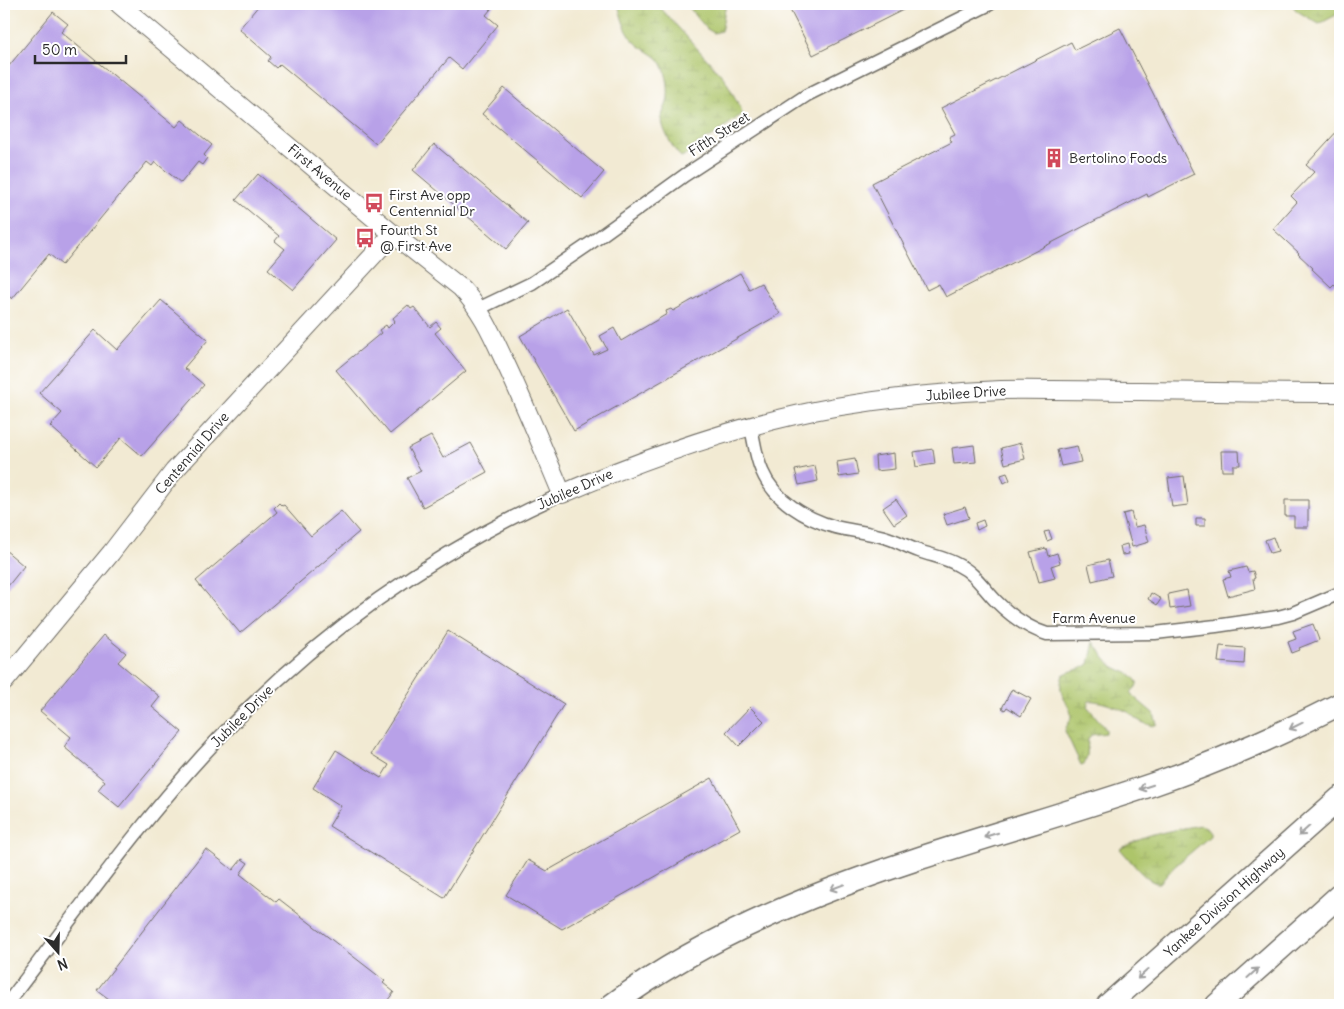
<svg xmlns="http://www.w3.org/2000/svg" width="1344" height="1009" font-family="Delius,sans-serif">
  <style>
    .wetland { fill: url(#wetland-marsh); stroke: #6c784a }
    .building { fill: #b8a1e8 }
    .lines { fill: none; stroke-linecap: round; stroke-linejoin: round }
    .street-casing { stroke: #716e66; stroke-width: 15 }
    .secondary-casing { stroke: #716e66; stroke-width: 20 }
    .highway-casing { stroke: #716e66; stroke-width: 25 }
    .street { stroke: #fff; stroke-width: 12 }
    .secondary { stroke: #fff; stroke-width: 18 }
    .highway { stroke: #fff; stroke-width: 22 }
    .oneway { stroke: #a0a0a0 }
    .labels { text-anchor: middle; dominant-baseline: central; stroke-width: 4; stroke-linejoin: round; paint-order: stroke }
    .street-label { font-size: 14px; fill: #2b2b2b; stroke: #fff }
    .poi-label { font-size: 14px; fill: #2b2b2b; stroke: #fff; text-anchor: start }
  </style>
  <defs>
    <pattern id="wetland-marsh" width="20" height="14" patternUnits="userSpaceOnUse" patternTransform="scale(1.25)"><rect width="20" height="14" fill="#adc56a"/><path d="M1 5h8M5 5V1M11 12h8M15 12V8" fill="none" stroke="#95a95c"/></pattern>
  </defs>
  <rect width="100%" height="100%" fill="#fff"/>
  <filter id="ink" filterUnits="userSpaceOnUse"><feTurbulence type="fractalNoise" baseFrequency=".02" numOctaves="2"/><feDisplacementMap in="SourceGraphic" scale="10" xChannelSelector="R" yChannelSelector="G"/><feConvolveMatrix kernelMatrix="1 2 1 2 8 2 1 2 1" color-interpolation-filters="sRGB"/></filter>
  <filter id="wash" filterUnits="userSpaceOnUse"><feTurbulence type="fractalNoise" baseFrequency=".0096" numOctaves="4" result="noise"/><feDisplacementMap in="SourceGraphic" scale="20" xChannelSelector="R" yChannelSelector="G"/><feGaussianBlur stdDeviation="1.12" result="paint"/><feColorMatrix in="noise" values="0 0 0 0 0 0 0 0 0 0 0 0 0 0 0 0 0 1.4 0 .05"/><feComposite in="paint" operator="in"/></filter>
  <g filter="url(#wash)">
    <rect width="100%" height="100%" fill="#f2ead3"/>
    <path class="wetland" d="M618,4H657L725,79L741,109L742,114L714,135L694,146L688,154L681,157C674,151 662,129 662,120C661,114 666,107 667,102C670,90 667,74 662,64C657,55 646,51 638,45C625,34 622,19 618,4Z
      M686,4H727C723,12 724,22 721,31L714,33L707,29Z
      M1291,4H1340V13L1319,24L1297,11Z
      M1094,642C1101,651 1104,660 1114,667C1121,671 1135,674 1137,683C1138,687 1133,689 1131,693L1133,696L1154,714L1157,724L1153,726C1148,724 1142,723 1138,720C1134,718 1132,714 1128,712C1120,708 1096,699 1089,701L1087,706L1106,729V733L1091,735L1088,739L1087,757L1084,764L1081,765L1065,731C1066,725 1071,722 1071,716C1071,701 1055,698 1063,675C1071,670 1081,670 1089,664Z
      M1201,825L1206,827L1210,832V836L1174,867L1160,883C1147,885 1129,858 1120,849C1146,834 1173,830 1201,825Z"/>
    <g id="blocks">
      <path class="building" d="M260,4H495L486,15L498,25L462,69L449,58L376,144L280,64L276,68L268,61L271,57L239,29Z
        M792,4H915L813,55L788,6Z
        M53,12L68,24L61,32L176,127L182,120L212,145L204,155L207,158L202,165L198,162L181,183L155,162L152,166L147,162L62,265L49,254L12,299L4,292V72Z
        M1120,28L1194,174L1148,197L1147,194L946,297L939,284L927,290L872,183L952,142L949,137L955,134L941,108L1071,42L1075,50Z
        M504,88L604,172L582,198L482,114Z
        M1340,128V290L1334,284L1331,287L1312,269L1313,268L1298,254L1299,253L1273,229L1297,202L1291,196L1314,172L1306,165Z
        M434,144L528,223L506,249L413,170Z
        M258,174L336,240L293,290L268,269L285,249L275,241L279,236L236,200Z
        M740,273L749,289L761,283L780,314L574,431L520,336L567,308L594,355L607,349L600,336L614,328L621,341L667,314L666,311L671,309L673,311Z
        M161,300L208,340L184,368L204,385L142,456L121,438L96,467L50,426L62,413L39,393L95,330L117,350Z
        M408,305L411,309L414,307L430,327L436,322L441,328L435,333L466,371L390,434L336,370L381,333L379,330L386,325L388,328L395,321L393,318Z
        M431,436L443,458L471,443L487,472L423,507L407,478L421,471L408,448Z
        M1021,443L1025,459L1005,464L1001,448Z
        M974,445L976,462L954,464L952,448Z
        M1077,446L1081,462L1061,466L1057,450Z
        M933,449L935,464L916,467L914,452Z
        M1221,451H1239L1240,465H1233V471H1222Z
        M894,453L895,469L876,471L875,456Z
        M855,459L858,474L839,477L837,462Z
        M815,466L818,481L799,485L795,470Z
        M1007,473L1010,480L1004,483L1001,475Z
        M1184,476L1188,505L1172,507L1168,478Z
        M896,499L907,515L894,524L883,508Z
        M1285,500H1308V527H1294V516H1285Z
        M279,503L282,506L284,505L311,536L341,511L359,532L240,633L196,581L277,512L274,508Z
        M965,507L969,518L947,525L943,514Z
        M1131,512L1135,527L1144,525L1149,542L1132,547L1123,514Z
        M1196,518H1205V526H1196Z
        M983,520L985,526L977,530L975,523Z
        M1049,531L1052,539L1047,541L1044,532Z
        M1273,537L1278,551L1270,553L1265,540Z
        M1127,544L1129,554L1122,555L1120,546Z
        M1046,548L1048,556L1057,553L1060,563L1051,566L1055,578L1039,582L1030,552Z
        M4,549L24,566L4,591Z
        M1108,560L1112,576L1092,581L1088,565Z
        M1246,567L1248,572L1253,571L1255,578L1253,579L1255,589L1228,596L1223,579L1231,577L1229,571Z
        M1187,590L1190,606L1170,609L1168,594Z
        M1151,593L1161,599L1157,605L1148,599Z
        M1313,624L1319,640L1299,648L1300,650L1292,653L1288,642L1296,639L1293,631Z
        M448,631L564,704L444,898L329,826L341,806L313,788L336,750L381,778L389,765L371,754Z
        M104,635L126,653L118,662L160,697L152,707L182,732L119,807L98,790L105,781L64,747L71,737L40,711Z
        M1220,646L1245,648L1244,664L1218,662Z
        M1012,689L1031,699L1021,716L1007,707L1005,710L1002,708Z
        M750,707L764,721L739,746L726,732Z
        M712,778L740,829L562,929L506,895L528,860L547,871Z
        M206,849L233,870L242,859L248,863L240,874L276,902L279,899L385,981L383,983L394,992L384,1005H117L97,990Z"/>
    </g>
  </g>
  <g filter="url(#ink)">
    <use href="#blocks" fill-opacity="0" stroke="#716e66" stroke-width="1"/>
    <g class="lines">
      <defs>
        <path id="street" d="M478,309L532,283L588,245L685,175L807,95L990,4
          M751,427C754,441 756,458 762,471C774,500 806,519 835,527C851,531 868,532 884,537C896,540 907,547 919,551C933,556 946,558 958,565C975,573 984,589 996,601C1011,616 1027,628 1047,634L1155,633L1216,626L1278,617L1293,613L1340,593
          M6,1005C75,915 141,820 219,738C315,636 434,551 562,494"/>
        <path id="secondary" d="M119,4L393,234L461,288C481,309 492,334 504,360C525,404 543,449 562,494C650,456 740,424 835,407C889,398 946,392 1001,390C1046,389 1092,391 1137,391C1205,392 1272,393 1340,393
          M4,682L111,553L174,471L393,234"/>
        <path id="highway" d="M612,1005C772,887 969,847 1154,784C1218,762 1280,735 1340,704
          M1108,1005L1340,798
          M1217,1005L1340,895"/>
      </defs>
      <use href="#street" class="street-casing"/>
      <use href="#secondary" class="secondary-casing"/>
      <use href="#highway" class="highway-casing"/>
      <use href="#street" class="street"/>
      <use href="#secondary" class="secondary"/>
      <use href="#highway" class="highway"/>
    </g>
    <defs><path id="oneway-shaft" d="M-6 0H5M1.5-3L5.5 0L1.5 3" fill="none" stroke-width="1.6" stroke-linecap="round" stroke-linejoin="round" transform="scale(1.25)"/></defs>
    <g class="oneway">
      <use href="#oneway-shaft" transform="translate(1296 726) rotate(154)"/>
      <use href="#oneway-shaft" transform="translate(1146 787) rotate(162)"/>
      <use href="#oneway-shaft" transform="translate(1304 831) rotate(138)"/>
      <use href="#oneway-shaft" transform="translate(991 835) rotate(163)"/>
      <use href="#oneway-shaft" transform="translate(837 887) rotate(159)"/>
      <use href="#oneway-shaft" transform="translate(1253 973) rotate(-42)"/>
      <use href="#oneway-shaft" transform="translate(1143 974) rotate(138)"/>
    </g>
  </g>
  <defs>
    <symbol id="building-bare" viewBox="-9 -9 18 18"><path d="M-4-6H4V6H1V3H-1V6H-4ZM-2.5-4.3h1.7v1.8h-1.7ZM.8-4.3h1.7v1.8H.8ZM-2.5-1h1.7V.8h-1.7ZM.8-1h1.7V.8H.8Z" fill="#d1495b" stroke="#fff" stroke-width="2.5" paint-order="stroke"/></symbol>
    <symbol id="bus-bare" viewBox="-9 -9 18 18"><path d="M-5-6H5V4H4V6H2V4H-2V6H-4V4H-5ZM-3.5-4V0h7V-4ZM-3.5 1.2v1.5H-2V1.2ZM2 1.2v1.5H3.5V1.2Z" fill="#d1495b" stroke="#fff" stroke-width="2.5" paint-order="stroke"/></symbol>
  </defs>
  <g fill-rule="evenodd">
    <use href="#building-bare" x="1040" y="144" width="28" height="28"/>
    <use href="#bus-bare" x="360" y="189" width="28" height="28"/>
    <use href="#bus-bare" x="351" y="224" width="28" height="28"/>
  </g>
  <g class="labels">
    <g class="street-label">
      <text transform="translate(719 134) rotate(-33)">Fifth Street</text>
      <text transform="translate(320 172) rotate(40)">First Avenue</text>
      <text transform="translate(966 393) rotate(-4)">Jubilee Drive</text>
      <text transform="translate(192 453) rotate(-49)">Centennial Drive</text>
      <text transform="translate(575 489) rotate(-24)">Jubilee Drive</text>
      <text x="1094" y="618">Farm Avenue</text>
      <text transform="translate(242 716) rotate(-45)">Jubilee Drive</text>
      <text transform="translate(1224 902) rotate(-42)">Yankee Division Highway</text>
    </g>
    <g class="poi-label">
      <text x="1069" y="158">Bertolino Foods</text>
      <text x="389" y="195">First Ave opp<tspan x="389" dy="16">Centennial Dr</tspan></text>
      <text x="380" y="230">Fourth St<tspan x="380" dy="16">@ First Ave</tspan></text>
    </g>
  </g>
  <rect width="1344" height="1009" fill="none" stroke="#fff" stroke-width="20"/>
  <g transform="translate(58 952) rotate(160)" stroke="#ffffff" stroke-width="4" paint-order="stroke">
  <path d="M0-4L9 19L0 12L-9 19Z" fill="#2b2b2b"/>
  <text y="-8" font-size="14" font-weight="bold" text-anchor="middle" fill="#2b2b2b">N</text>
  </g>
  <path d="M35 55v8h91v-8" fill="none" stroke="#2b2b2b" stroke-width="2.5"/>
  <text x="42" y="55" font-size="15" fill="#2b2b2b" stroke="#ffffff" stroke-width="4" paint-order="stroke">50 m</text>
</svg>
